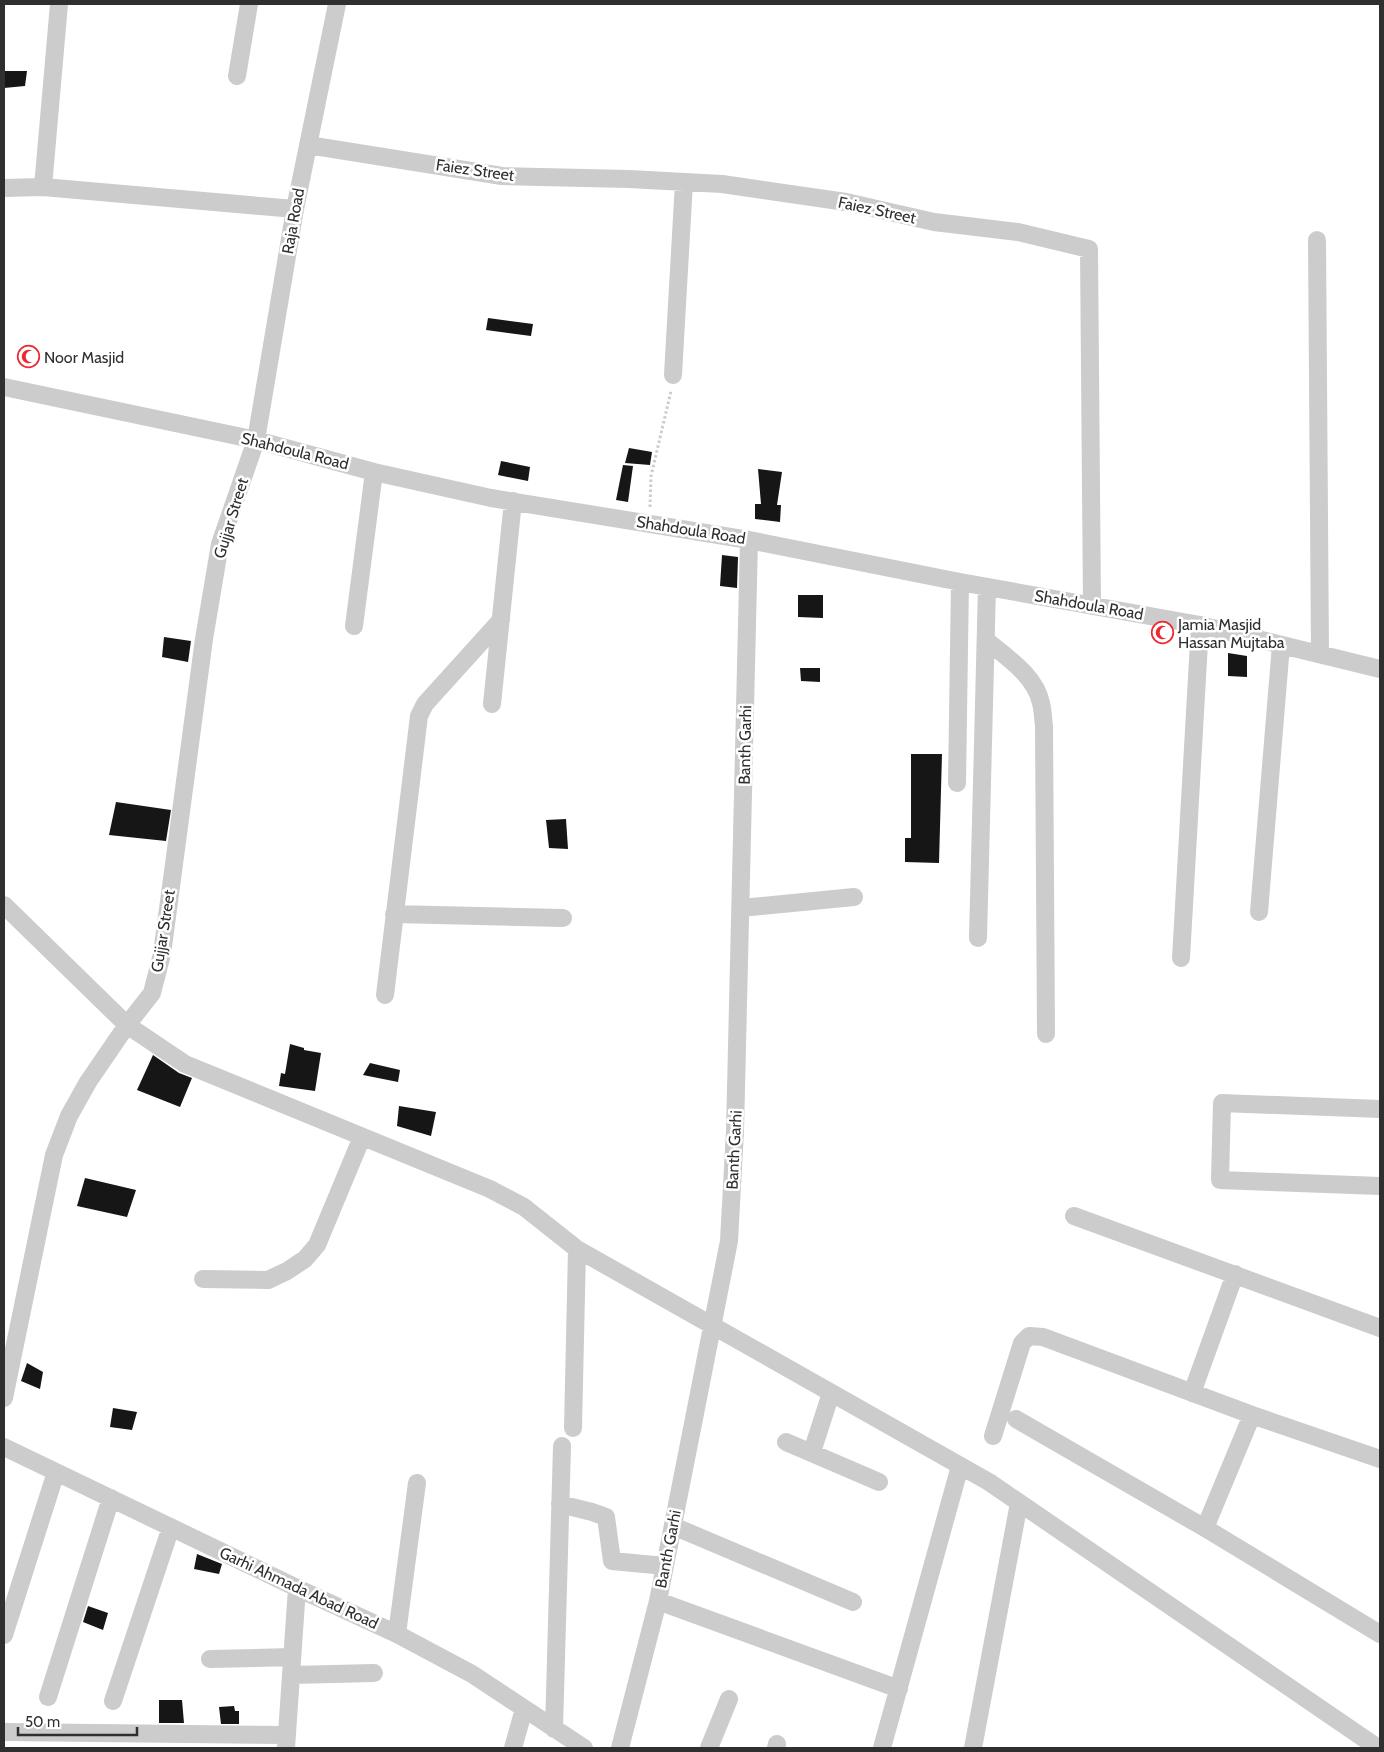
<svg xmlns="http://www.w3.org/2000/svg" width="1384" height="1752" font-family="Cabin,sans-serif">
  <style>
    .building { fill: #161616 }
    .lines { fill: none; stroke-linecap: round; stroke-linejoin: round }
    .path { stroke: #ccc; stroke-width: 3; stroke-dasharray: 2.5 2.5; stroke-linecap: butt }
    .minor { stroke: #ccc; stroke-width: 18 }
    .labels { text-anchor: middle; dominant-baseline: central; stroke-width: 5; stroke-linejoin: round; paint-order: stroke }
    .street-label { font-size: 16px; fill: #2f2f2f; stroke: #fff }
    .poi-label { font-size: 16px; fill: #2f2f2f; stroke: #fff; text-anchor: start }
  </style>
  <rect width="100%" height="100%" fill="#fff"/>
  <path class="building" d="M4,71H27L25,86L4,88Z
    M488,318L533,324L531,336L486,330Z
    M629,448L652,452L650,465L625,463Z
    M501,461L530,467L528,481L498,475Z
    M623,465L633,466L628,502L616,500Z
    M758,469L782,472L777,505H781L780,522L755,519V504H761Z
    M722,555L738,557L737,588L720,586Z
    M798,595H823V618L798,617Z
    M164,637L191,641L188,662L162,657Z
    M1228,653L1247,656V677L1228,676Z
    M800,668H820V682L801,681Z
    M911,754H942L939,863L905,862V838H911Z
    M116,802L171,810L166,841L109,835Z
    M566,819L568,849L549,848L546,820Z
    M290,1044L304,1048V1050L321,1053L315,1091L279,1086L281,1073L285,1074Z
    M153,1055L179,1073L192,1078L180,1107L137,1090Z
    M370,1063L400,1070L398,1082L363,1075Z
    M399,1106L436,1112L431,1136L397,1126Z
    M85,1178L136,1190L127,1217L77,1206Z
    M27,1363L43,1372L40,1389L21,1381Z
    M113,1408L137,1412L132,1430L110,1427Z
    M197,1554L222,1564L219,1574L194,1569Z
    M88,1606L108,1613L103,1630L83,1622Z
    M159,1700H182L184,1723H159Z
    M234,1706L235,1711H239V1724H221L219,1707Z"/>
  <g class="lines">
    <path class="path" d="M650,507L651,476L671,391"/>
    <path class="minor" d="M237,76L249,4
      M308,145L502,176L629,179L722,184L846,202L934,222L1018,232L1089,249L1092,606
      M43,187L59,4
      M4,188L43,187L295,209
      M1317,240L1320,654
      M673,375L684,182
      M4,387L256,440L374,472L491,498L749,540L960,582L1200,625L1380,669
      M354,626L374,472
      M986,640C1006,657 1035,675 1041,703C1043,711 1043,719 1044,726L1046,1034
      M492,704L513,501
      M957,783L960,582
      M4,905L127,1025L185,1064L490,1189L524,1207L577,1249L989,1482L1378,1748
      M741,908L854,897
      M1259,912L1281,645
      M394,914L563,918
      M978,938L987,587
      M1181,958L1200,625
      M385,995L419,716L425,704L501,620
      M1380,1109L1222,1103L1220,1180L1380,1186
      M1074,1216L1380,1328
      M203,1279L268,1280L287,1271L305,1259L317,1245L362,1137
      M1192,1393L1235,1274
      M4,1398L54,1155L69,1116L88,1082L127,1025L152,993L162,954L204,639L220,544L256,440L295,209L337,4
      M1016,1419L1205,1528L1380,1634
      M573,1428L577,1249
      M993,1436L1022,1343L1029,1336L1043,1337L1252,1415L1380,1459
      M786,1442L879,1482
      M4,1447L297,1588L397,1634L472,1674L584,1748
      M812,1452L831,1393
      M560,1504L592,1512L606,1517L612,1561L665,1566
      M673,1526L853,1602
      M1205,1528L1252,1415
      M658,1601L899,1689
      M397,1634L417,1483
      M4,1635L56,1472
      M210,1659L292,1657
      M291,1675L374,1673
      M48,1697L111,1498
      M113,1701L171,1527
      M554,1729L562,1446
      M4,1732L286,1735
      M286,1748L297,1588
      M513,1748L524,1709
      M620,1748L658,1601L729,1241L735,1131L749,540
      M709,1748L729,1699
      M776,1748L777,1744
      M882,1748L960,1466
      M973,1748L1019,1503"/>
  </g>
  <defs>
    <symbol id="mosque-ring" viewBox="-11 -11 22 22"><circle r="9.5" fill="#fff" stroke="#ec2a31" stroke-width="1.5"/><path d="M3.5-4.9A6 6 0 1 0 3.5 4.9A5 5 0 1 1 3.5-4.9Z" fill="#ec2a31"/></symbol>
  </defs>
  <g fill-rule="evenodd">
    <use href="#mosque-ring" x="16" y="344" width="25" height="25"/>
    <use href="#mosque-ring" x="1150" y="620" width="25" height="25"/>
  </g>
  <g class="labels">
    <g class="street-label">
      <text transform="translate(475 170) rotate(8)">Faiez Street</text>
      <text transform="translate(877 210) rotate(12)">Faiez Street</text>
      <text transform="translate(293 221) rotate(-80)">Raja Road</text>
      <text transform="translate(295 451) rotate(14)">Shahdoula Road</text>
      <text transform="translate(231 518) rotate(-73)">Gujjar Street</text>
      <text transform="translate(691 530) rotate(9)">Shahdoula Road</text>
      <text transform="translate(1089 605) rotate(10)">Shahdoula Road</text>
      <text transform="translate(745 745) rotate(-89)">Banth Garhi</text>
      <text transform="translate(163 931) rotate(-81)">Gujjar Street</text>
      <text transform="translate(734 1150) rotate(-87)">Banth Garhi</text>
      <text transform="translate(668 1549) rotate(-79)">Banth Garhi</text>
      <text transform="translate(299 1588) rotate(25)">Garhi Ahmada Abad Road</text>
    </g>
    <g class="poi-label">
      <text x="44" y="357">Noor Masjid</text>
      <text x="1178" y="624">Jamia Masjid<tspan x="1178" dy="18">Hassan Mujtaba</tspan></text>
    </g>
  </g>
  <rect width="1384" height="1752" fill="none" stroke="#2f2f2f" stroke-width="10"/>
  <path d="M18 1727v8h119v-8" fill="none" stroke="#2f2f2f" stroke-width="2.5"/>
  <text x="25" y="1727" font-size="15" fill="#2f2f2f" stroke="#ffffff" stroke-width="4" paint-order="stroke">50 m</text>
</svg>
